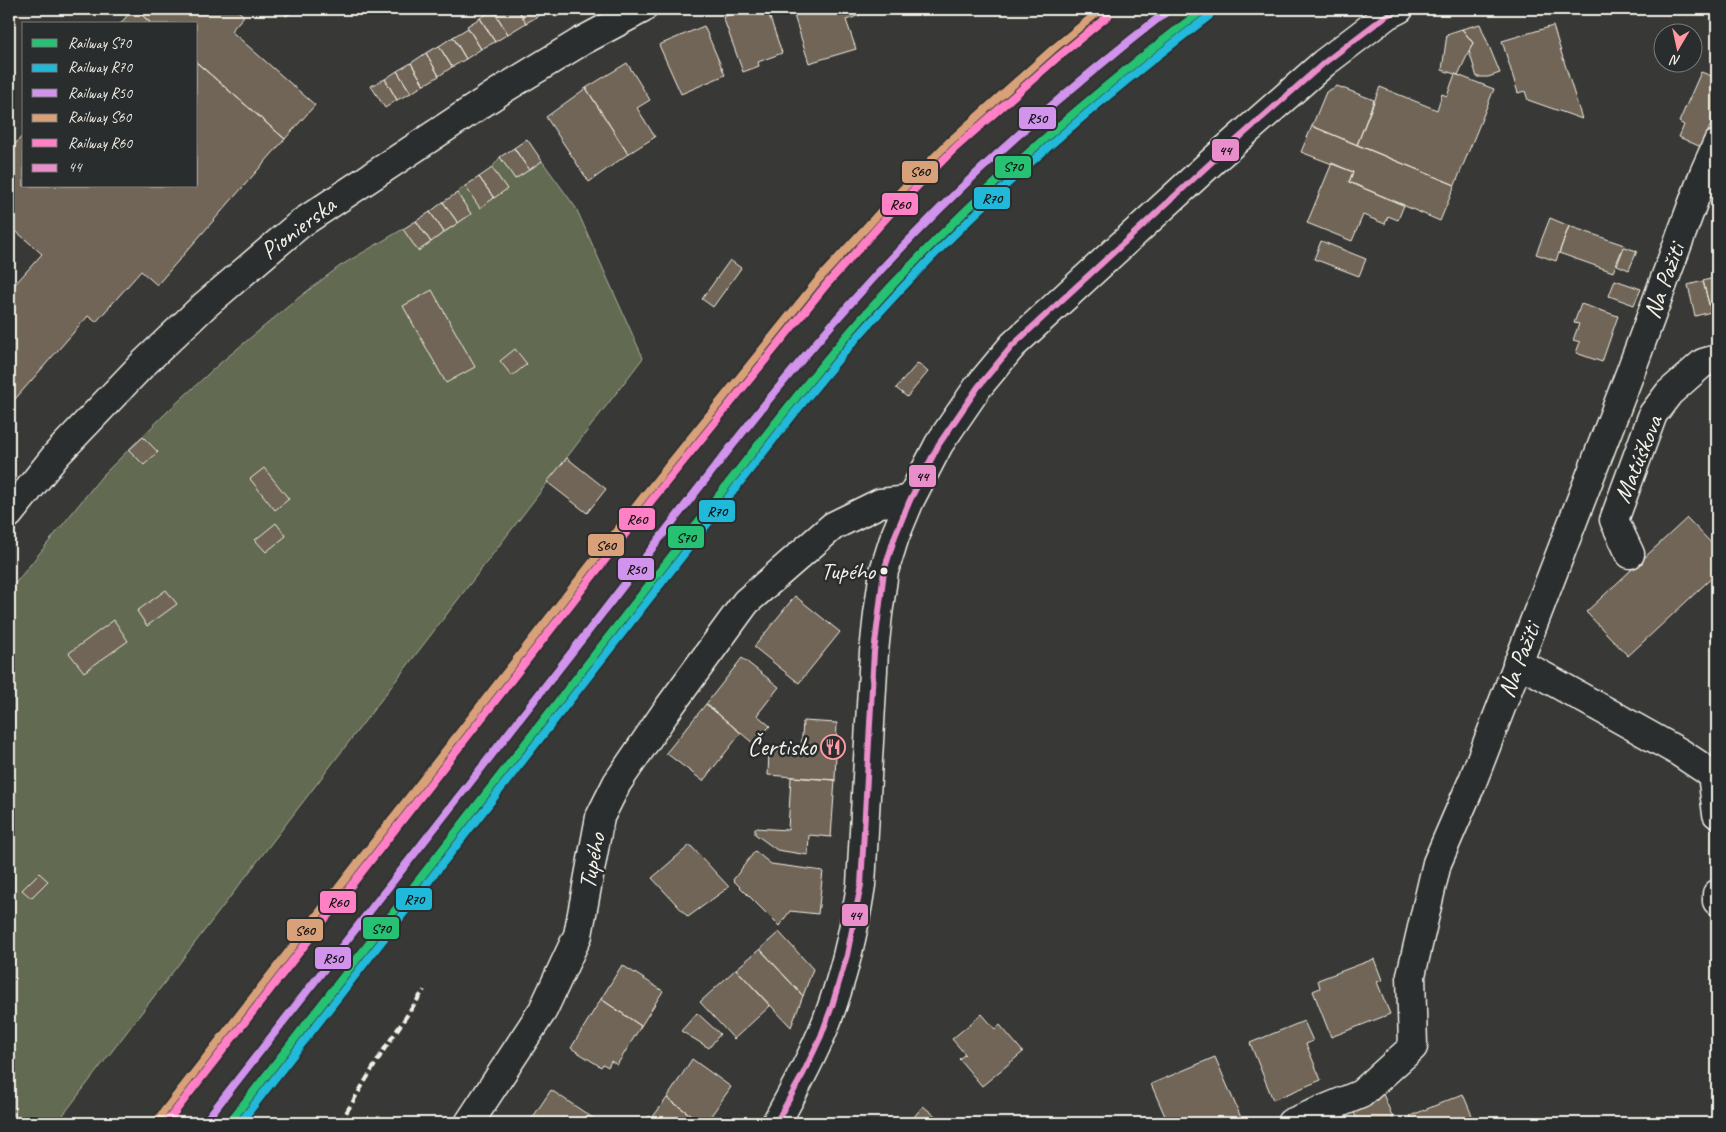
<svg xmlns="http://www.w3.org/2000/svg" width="1726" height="1132" font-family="Caveat,sans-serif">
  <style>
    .green { fill: #626b51; stroke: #abae9c }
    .building { fill: #706557; stroke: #f4f1e8 }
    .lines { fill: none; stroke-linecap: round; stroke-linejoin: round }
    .minor-casing { stroke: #f4f1e8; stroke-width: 31 }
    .minor { stroke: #2a2d2e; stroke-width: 28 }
    .rail { stroke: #f4f1e8; stroke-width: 4; stroke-dasharray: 8 4; stroke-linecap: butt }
    .bus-1-casing { stroke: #2a2d2e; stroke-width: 10 }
    .bus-1 { stroke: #e98ecb; stroke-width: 6 }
    .rail-1-casing { stroke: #2a2d2e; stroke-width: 11 }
    .rail-2-casing { stroke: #2a2d2e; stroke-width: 11 }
    .rail-3-casing { stroke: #2a2d2e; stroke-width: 11 }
    .rail-4-casing { stroke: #2a2d2e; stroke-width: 11 }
    .rail-5-casing { stroke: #2a2d2e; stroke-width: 11 }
    .rail-1 { stroke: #26c172; stroke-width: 8 }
    .rail-2 { stroke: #20b9da; stroke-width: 8 }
    .rail-3 { stroke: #d193ec; stroke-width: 8 }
    .rail-4 { stroke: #d9a179; stroke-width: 8 }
    .rail-5 { stroke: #ff80c5; stroke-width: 8 }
    .bus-dot { fill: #f4f1e8; stroke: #2a2d2e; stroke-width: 2 }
    .labels { text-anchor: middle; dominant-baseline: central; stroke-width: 5; stroke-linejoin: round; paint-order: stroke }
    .bus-label { font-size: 24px; fill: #f4f1e8; stroke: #2a2d2e; text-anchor: end }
    .street-label { font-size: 25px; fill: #f4f1e8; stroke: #2a2d2e }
    .poi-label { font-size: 25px; fill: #f4f1e8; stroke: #2a2d2e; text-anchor: end }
    .line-badge { stroke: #2a2d2e; stroke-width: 2 }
    .pale-badge-label { font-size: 14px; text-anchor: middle; font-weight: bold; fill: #111 }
  </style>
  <rect width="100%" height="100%" fill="#383836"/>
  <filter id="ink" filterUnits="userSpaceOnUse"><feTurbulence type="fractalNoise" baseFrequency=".02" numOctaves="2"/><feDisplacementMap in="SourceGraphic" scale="10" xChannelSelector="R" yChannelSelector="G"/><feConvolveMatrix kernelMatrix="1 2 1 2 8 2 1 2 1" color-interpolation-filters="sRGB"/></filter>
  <g filter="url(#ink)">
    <path class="green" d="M500,157L515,179L542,161L576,208L643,358L57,1123H9V591L102,476L169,410L219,364L297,299L340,266L403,229L418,251L471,214L457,193L465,186L507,189L492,168Z"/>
    <path class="building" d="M9,9H18L9,21Z
      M133,9H135L152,24H120Z
      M135,9H236L244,16L231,31L315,105L285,139L196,62V24H152Z
      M282,9H298L286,16Z
      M496,9H518L526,23L508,34L493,10Z
      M518,9H540L542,14L526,23Z
      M551,9H570L556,17Z
      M748,9H767L782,53L758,62L759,66L743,72L723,17Z
      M792,9H858L860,15L846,20L856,49L809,63Z
      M493,10L508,34L495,42L480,18Z
      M480,18L495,42L481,49L467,26Z
      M1480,24L1500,73L1488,77H1477L1469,51L1473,43L1462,29Z
      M704,26L725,75L681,94L659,45Z
      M1553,26L1582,119L1528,100L1525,91L1518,93L1502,41Z
      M468,28L481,49L466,59L453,37Z
      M1462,29L1473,43L1458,75L1442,70L1447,34Z
      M453,37L466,59L452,67L439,46Z
      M439,46L452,67L439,76L426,53Z
      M426,53L439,76L424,85L411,63Z
      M196,62L285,139L157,285L141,271L96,322L88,316L9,406V291L42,254L9,225V151L24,134V186H196Z
      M411,63L424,85L411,93L397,71Z
      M627,63L650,100L637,108L655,137L628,154L586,88Z
      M397,71L411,93L397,100L385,79Z
      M1701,72L1717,78V111L1701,147L1679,137L1684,125L1679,122Z
      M1455,74L1494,89L1455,185L1357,145L1380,87L1437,110L1442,94L1447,96Z
      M385,79L397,100L385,108L371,86Z
      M1337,86L1374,100L1357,145L1312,126L1326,92Z
      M586,88L628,154L589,182L546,117Z
      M1312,126L1455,185L1440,221L1349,182L1353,172L1301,152Z
      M527,139L542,161L529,170L514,148Z
      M514,148L529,170L515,179L500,157Z
      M1332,163L1353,172L1349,182L1404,205L1398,220L1388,216L1385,224L1363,215L1352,241L1307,223Z
      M492,168L507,189L494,198L479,177Z
      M479,177L494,198L480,208L465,186Z
      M457,193L471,214L458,223L443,202Z
      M443,202L458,223L444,232L430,212Z
      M430,212L444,232L431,242L416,221Z
      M1550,218L1569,226L1556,261L1536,254Z
      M416,221L431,242L418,251L403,229Z
      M1569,226L1624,245L1613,272L1559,253Z
      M1321,241L1366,259L1359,276L1314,259Z
      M1624,247L1637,251L1629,270L1617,265Z
      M730,260L741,268L713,307L702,299Z
      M1717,277V310L1711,312L1703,281Z
      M1615,280L1641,289L1634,305L1609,296Z
      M1703,281L1711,312L1695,316L1688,285Z
      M432,290L475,367L446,383L403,306Z
      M1581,304L1618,316L1602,362L1576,353L1580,342L1573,340L1579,324L1574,323Z
      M1717,312V338H1716L1711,313Z
      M515,349L527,364L512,376L500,361Z
      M918,363L928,372L907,397L896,388Z
      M143,437L158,452L144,465L129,450Z
      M567,458L606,489L587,513L547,482Z
      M264,468L289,499L275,510L250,479Z
      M1687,518L1717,549V573L1628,656L1586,612Z
      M276,523L286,536L266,552L255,540Z
      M166,590L177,604L147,626L137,611Z
      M795,596L840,632L799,683L754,647Z
      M114,620L128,641L84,672L69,653Z
      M1717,630V654L1710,633Z
      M742,658L779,687L757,715L770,726L754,744L706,704Z
      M706,704L741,733L703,781L666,753Z
      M803,721L837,723L835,780L768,775L769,751L801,752Z
      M791,777L835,780L831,837L809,835L808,855L777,850L755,834V828L788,830Z
      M690,845L729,887L688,917L652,878Z
      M755,851L771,864L823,871L818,914L790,911L779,926L733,880Z
      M39,873L48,881L31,898L22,890Z
      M779,932L813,969L803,996L760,949Z
      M760,949L803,996L791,1027L736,969Z
      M1374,959L1382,980L1377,982L1390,1014L1331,1037L1313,991L1320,988L1318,980Z
      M622,965L663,991L641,1026L601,999Z
      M736,969L770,1006L734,1039L700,1002Z
      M601,999L641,1026L617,1065L611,1061L608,1067L603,1064L601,1067L571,1048Z
      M697,1013L720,1034L709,1048L681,1031Z
      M982,1014L995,1029L1000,1025L1023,1052L982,1086L959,1059L965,1054L952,1039Z
      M1304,1021L1313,1041L1306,1044L1321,1080L1273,1100L1250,1043Z
      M1215,1057L1242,1120L1234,1123H1168L1151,1084Z
      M692,1059L731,1087L706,1123H702L667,1098Z
      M551,1090L596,1120L594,1123H529Z
      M1383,1094L1395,1123H1359L1352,1109Z
      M1463,1094L1475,1123H1414L1410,1116Z
      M667,1098L702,1123H644L649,1116L652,1118Z
      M923,1106L944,1123H909Z"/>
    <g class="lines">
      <defs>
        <path id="minor" d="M9,514L57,454L142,365L204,306L300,224L505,88L582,41L642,9
          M1630,554L1614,520L1653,414L1669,393L1703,363L1717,359
          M1517,664L1536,672L1679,752L1712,774L1717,814
          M1717,894V901
          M469,1123L543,1010L578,935L600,817L617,783L667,710L746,602L833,526L880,503L910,500
          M776,1123C794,1091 812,1058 826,1023C843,979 854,932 861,885L874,652L878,614L884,571L895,536L910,500L939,444L978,387L1013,345L1215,159L1324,63L1387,15L1399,9
          M1291,1123L1361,1094L1413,1047L1411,975L1437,863L1473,780L1630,373L1704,173L1717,144"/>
      </defs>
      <use href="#minor" class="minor-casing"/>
      <use href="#minor" class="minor"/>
      <path class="rail" d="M340,1123L385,1048L424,990"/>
      <defs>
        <path id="bus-1" d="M776,1123L803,1074L821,1036L832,1006L847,955L861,885L874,652L884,571L895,536L910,500L939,444L978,387L1013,345L1215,159L1324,63L1387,15L1399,9"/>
      </defs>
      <use href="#bus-1" class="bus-1-casing"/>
      <use href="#bus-1" class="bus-1"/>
      <defs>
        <path id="rail-1" d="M229,1123L748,458C785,411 822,363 863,317C965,203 1081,102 1204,9"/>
        <path id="rail-2" d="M240,1123L755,463C792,416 829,368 870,323C972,209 1087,108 1209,16"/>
        <path id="rail-3" d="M204,1123C334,957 463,791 593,625C696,492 796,356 914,235C993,153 1080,79 1170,9"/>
        <path id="rail-4" d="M155,1123L644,496L819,279L883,209L948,143L1053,49L1102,9"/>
        <path id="rail-5" d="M166,1123L651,501L826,285L889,215L954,149L1059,56L1108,16"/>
      </defs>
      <use href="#rail-1" class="rail-1-casing"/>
      <use href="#rail-2" class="rail-2-casing"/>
      <use href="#rail-3" class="rail-3-casing"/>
      <use href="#rail-4" class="rail-4-casing"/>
      <use href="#rail-5" class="rail-5-casing"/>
      <use href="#rail-1" class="rail-1"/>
      <use href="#rail-2" class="rail-2"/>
      <use href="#rail-3" class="rail-3"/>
      <use href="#rail-4" class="rail-4"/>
      <use href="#rail-5" class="rail-5"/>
    </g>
  </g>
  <defs>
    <symbol id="restaurant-ring" viewBox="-11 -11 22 22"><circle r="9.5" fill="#2a2d2e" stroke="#ff9aa2" stroke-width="1.5"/><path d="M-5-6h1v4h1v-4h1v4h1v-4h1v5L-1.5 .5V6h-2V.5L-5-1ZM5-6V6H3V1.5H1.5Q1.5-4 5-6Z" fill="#ff9aa2"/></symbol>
  </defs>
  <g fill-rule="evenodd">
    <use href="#restaurant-ring" x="819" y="733" width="28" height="28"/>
  </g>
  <circle class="bus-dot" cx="884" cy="571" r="4.5"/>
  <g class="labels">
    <g class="bus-label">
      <text x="875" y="571">Tupého</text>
    </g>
    <g class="street-label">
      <text transform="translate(298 228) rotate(-37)">Pionierska</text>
      <text transform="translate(1664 281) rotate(-70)">Na Pažiti</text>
      <text transform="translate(1638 459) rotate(-68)">Matúškova</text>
      <text transform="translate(1519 660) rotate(-69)">Na Pažiti</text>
      <text transform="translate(592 861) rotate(-79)">Tupého</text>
    </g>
    <g class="poi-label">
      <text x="816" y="747">Čertisko</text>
    </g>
  </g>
  <g class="line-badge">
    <rect x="1018" y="106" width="39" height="24" rx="5" fill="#d193ec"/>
    <rect x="1211" y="138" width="29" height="24" rx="5" fill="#e98ecb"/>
    <rect x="994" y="155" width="38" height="24" rx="5" fill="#26c172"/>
    <rect x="901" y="160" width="38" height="24" rx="5" fill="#d9a179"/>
    <rect x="973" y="186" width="38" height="24" rx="5" fill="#20b9da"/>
    <rect x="881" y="192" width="38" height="24" rx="5" fill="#ff80c5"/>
    <rect x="908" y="464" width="29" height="24" rx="5" fill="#e98ecb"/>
    <rect x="698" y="499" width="38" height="24" rx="5" fill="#20b9da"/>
    <rect x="618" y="507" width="38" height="24" rx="5" fill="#ff80c5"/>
    <rect x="667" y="525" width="38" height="24" rx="5" fill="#26c172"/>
    <rect x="587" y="533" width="38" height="24" rx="5" fill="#d9a179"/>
    <rect x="617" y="557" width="38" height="24" rx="5" fill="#d193ec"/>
    <rect x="395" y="887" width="38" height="24" rx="5" fill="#20b9da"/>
    <rect x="319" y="890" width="38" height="24" rx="5" fill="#ff80c5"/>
    <rect x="841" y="903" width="28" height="24" rx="5" fill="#e98ecb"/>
    <rect x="362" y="916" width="38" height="24" rx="5" fill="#26c172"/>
    <rect x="286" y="918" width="38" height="24" rx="5" fill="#d9a179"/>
    <rect x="314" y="946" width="38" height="24" rx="5" fill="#d193ec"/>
  </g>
  <g class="pale-badge-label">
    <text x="1037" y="123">R50</text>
    <text x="1225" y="155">44</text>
    <text x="1013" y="171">S70</text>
    <text x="920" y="176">S60</text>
    <text x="992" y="203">R70</text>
    <text x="900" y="209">R60</text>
    <text x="922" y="481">44</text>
    <text x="717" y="516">R70</text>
    <text x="637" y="524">R60</text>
    <text x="686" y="542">S70</text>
    <text x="606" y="550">S60</text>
    <text x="636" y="574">R50</text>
    <text x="414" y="904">R70</text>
    <text x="338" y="907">R60</text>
    <text x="855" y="920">44</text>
    <text x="381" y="933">S70</text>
    <text x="305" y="935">S60</text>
    <text x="333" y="963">R50</text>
  </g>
  <rect width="1726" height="1132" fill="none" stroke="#2a2d2e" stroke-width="30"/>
  <rect x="15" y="15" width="1696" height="1102" fill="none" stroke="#f4f1e8" stroke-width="2" filter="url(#ink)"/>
  <rect x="22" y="22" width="175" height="165" fill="#2a2d2e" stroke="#7b7b78"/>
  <rect x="32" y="39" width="25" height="8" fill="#26c172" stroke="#7b7b78"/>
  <text x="68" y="48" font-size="15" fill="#f4f1e8">Railway S70</text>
  <rect x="32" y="64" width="25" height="8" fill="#20b9da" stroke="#7b7b78"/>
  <text x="68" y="72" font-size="15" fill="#f4f1e8">Railway R70</text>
  <rect x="32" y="89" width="25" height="8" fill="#d193ec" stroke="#7b7b78"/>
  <text x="68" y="98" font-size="15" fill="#f4f1e8">Railway R50</text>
  <rect x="32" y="114" width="25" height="8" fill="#d9a179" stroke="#7b7b78"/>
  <text x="68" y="122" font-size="15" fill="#f4f1e8">Railway S60</text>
  <rect x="32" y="139" width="25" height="8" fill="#ff80c5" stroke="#7b7b78"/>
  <text x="68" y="148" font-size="15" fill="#f4f1e8">Railway R60</text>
  <rect x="32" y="164" width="25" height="8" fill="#e98ecb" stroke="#7b7b78"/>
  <text x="68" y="172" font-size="15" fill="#f4f1e8">44</text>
  <g transform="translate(1678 48) rotate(189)"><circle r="24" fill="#2a2d2e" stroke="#7b7b78"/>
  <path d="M0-4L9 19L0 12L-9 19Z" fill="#ff9aa2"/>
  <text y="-8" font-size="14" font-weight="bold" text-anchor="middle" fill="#f4f1e8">N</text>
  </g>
</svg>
